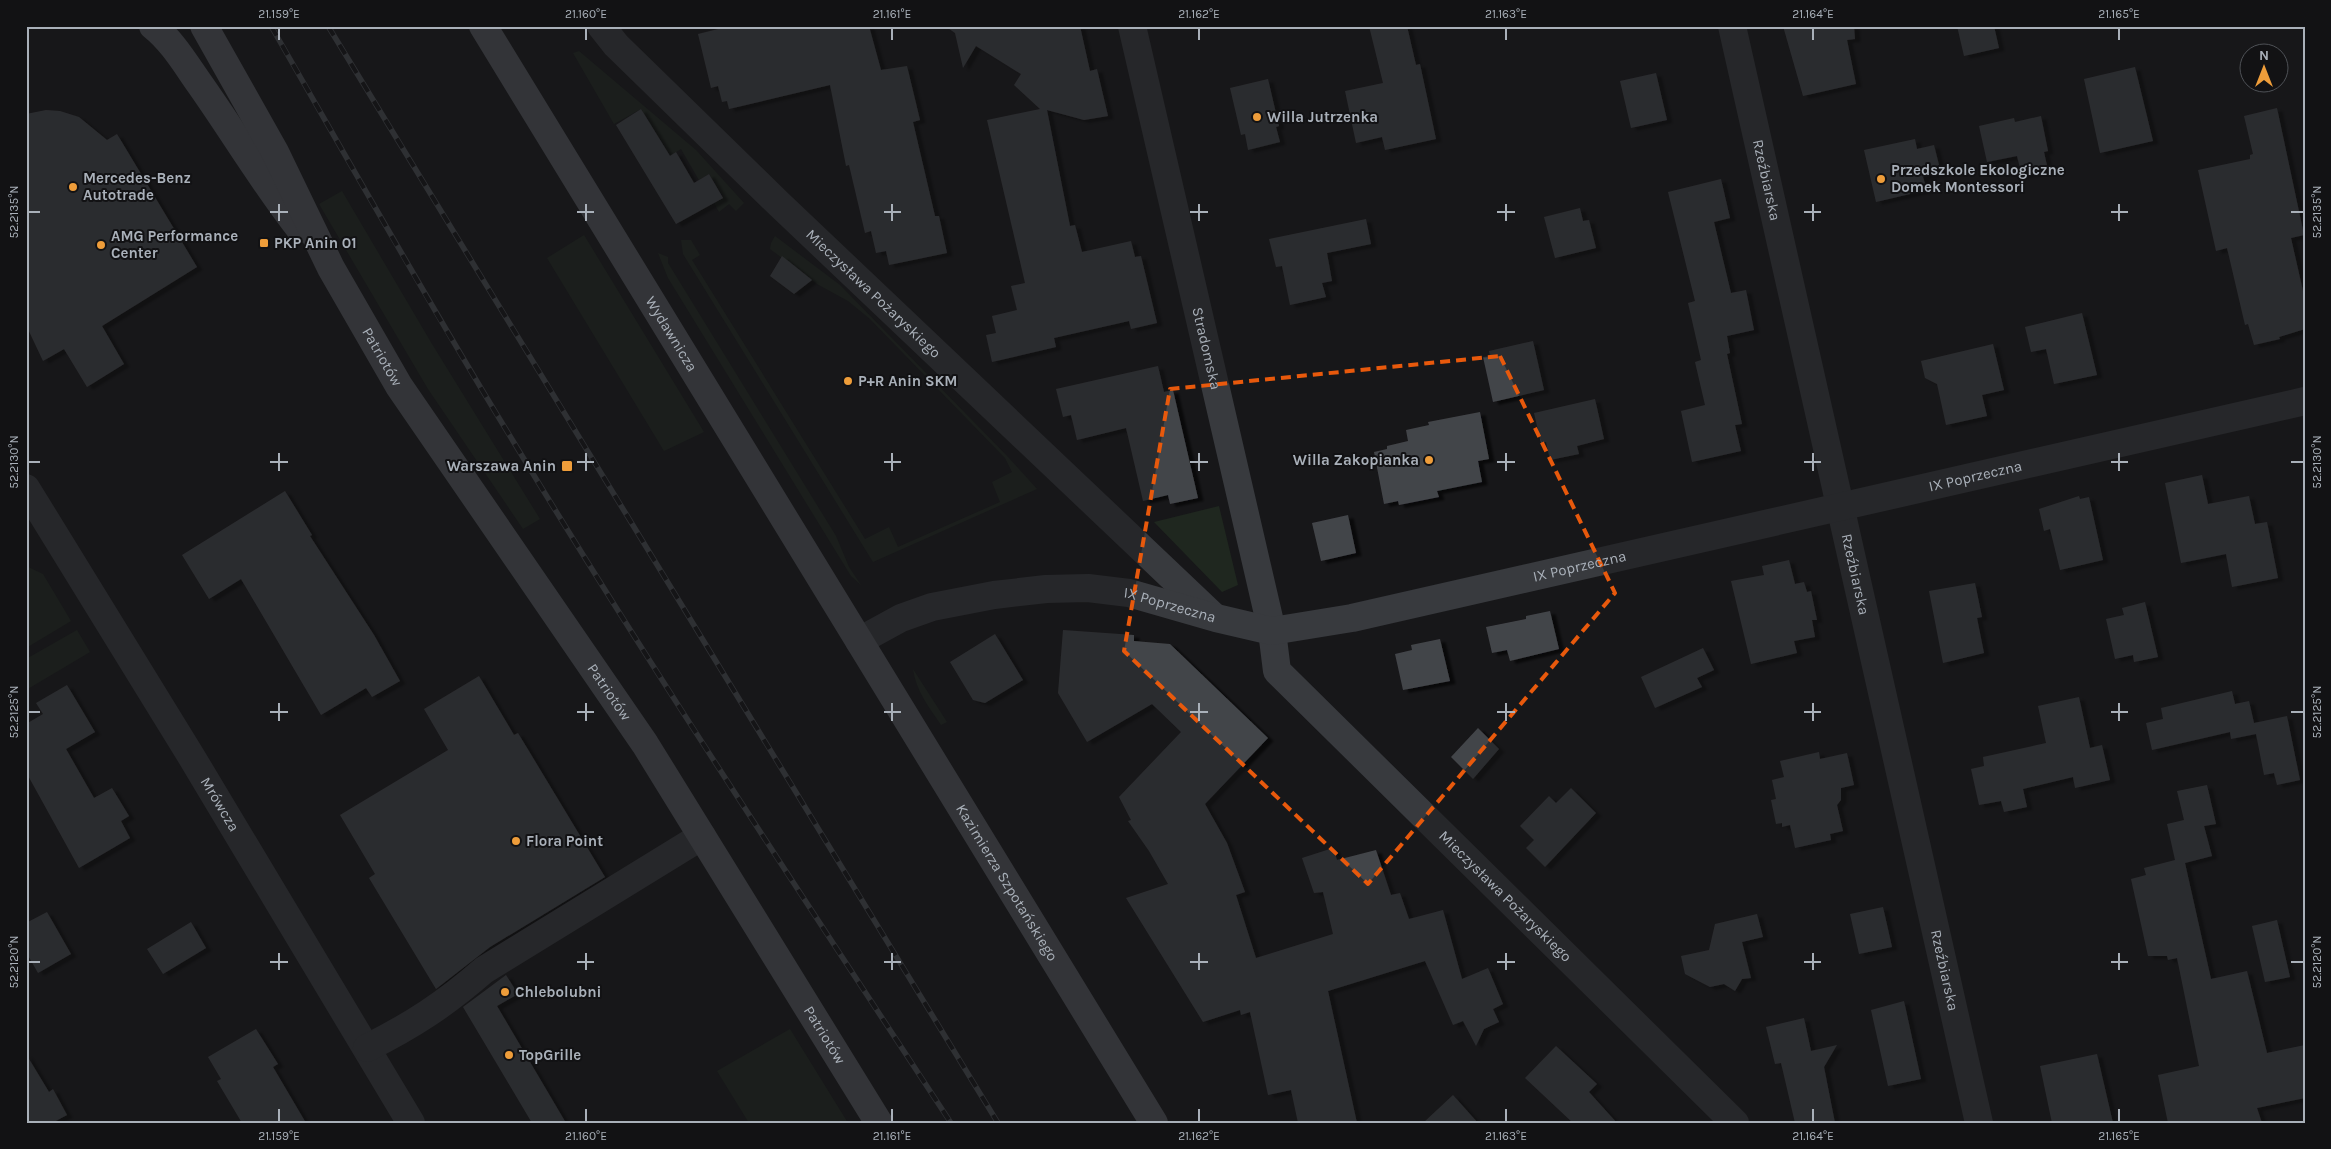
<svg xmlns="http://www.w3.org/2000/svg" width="2331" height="1149" font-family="Karla,sans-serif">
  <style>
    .green { fill: #1f271f }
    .building { fill: #434549; filter: url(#shadow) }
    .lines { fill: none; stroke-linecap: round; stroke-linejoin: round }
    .minor { stroke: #383a3e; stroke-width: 28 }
    .major { stroke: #54575d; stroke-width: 28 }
    .rail-casing { stroke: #4b4e53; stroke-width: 5.5 }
    .rail { stroke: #121214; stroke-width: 4; stroke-dasharray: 11; stroke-linecap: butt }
    .marked { fill: none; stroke: #e8590c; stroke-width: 4; stroke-dasharray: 10 6; stroke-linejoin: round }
    .ticks { fill: none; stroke: #a9b0b9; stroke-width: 2 }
    .poi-dot { fill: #ee9d3a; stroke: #121214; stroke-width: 2 }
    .labels { text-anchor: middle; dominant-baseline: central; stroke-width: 4; stroke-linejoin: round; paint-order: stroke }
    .poi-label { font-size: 15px; font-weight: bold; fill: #a9b0b9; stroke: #121214; text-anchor: start }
    .street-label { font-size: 15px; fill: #a9b0b9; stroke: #121214 }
    .neatline { fill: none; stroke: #a9b0b9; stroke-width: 2 }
    .ticks-label { font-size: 12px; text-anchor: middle; fill: #a9b0b9 }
  </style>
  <defs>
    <filter id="shadow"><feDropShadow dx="5.5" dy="3" stdDeviation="1" flood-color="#0009"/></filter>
  </defs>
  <rect width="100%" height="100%" fill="#171719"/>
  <path class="green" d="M579,51L696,150L744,203L736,211L729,204L719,212L714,203L723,197L709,174L699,180L681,149L670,156L641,109L614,124L573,53Z
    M342,191L432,344L540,519L523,529L428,389L319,204Z
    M584,235L704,432L664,451L547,258Z
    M775,236L840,285L1008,457L1037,489L873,562L683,254L681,240H691L700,255L692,260L865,539L889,527L898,547L1000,502L992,482L1012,472L1005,458L870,319L848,301L817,284L770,249L771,243Z
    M658,253L668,257V263L836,536L849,567L861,585L851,576L668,278Z
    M1219,506L1238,585L1222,592L1154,522Z
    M26,566L43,574L71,621L26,648Z
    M77,630L90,652L26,690V659Z
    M913,669L947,722L941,725C929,707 916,691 913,669Z
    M790,1029L848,1123H749L717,1071Z"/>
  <path class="building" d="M730,26H869L881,70L907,66L920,120L913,122L935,216H939L947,253L889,265L886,251L876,253L871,231L865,233L849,165L846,166L830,85L729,109L727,101L722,102L718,86L711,88L698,34Z
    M945,26H1080L1090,71L1097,69L1108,116L1084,120L1047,110L1070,226L1075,225L1082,252L1131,241L1135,257L1141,256L1157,323L1131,329L1129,321L1054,338L1056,347L992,362L986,335L996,333L992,316L1017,310L1011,286L1025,283L987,120L1040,109L1014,85L1021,74L976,46L963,68L955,33Z
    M1369,26H1407L1416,65L1420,64L1436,139L1385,150L1382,137L1356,143L1345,91L1383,83Z
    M1783,26H1854L1855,39L1847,40L1856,84L1803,96Z
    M1957,26H1994L1999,48L1964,56Z
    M2135,67L2153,141L2100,153L2084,79Z
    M1656,73L1667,120L1631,128L1620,81Z
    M1268,79L1279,126L1276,127L1280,142L1248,150L1245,134L1241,135L1230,88Z
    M2277,108L2304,235L2291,238L2305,300V329L2279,337L2280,339L2254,345L2248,324L2245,325L2227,248L2216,251L2198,170L2250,159V155L2253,154L2244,116Z
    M641,109L670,156L676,152L694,183L709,174L723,198L676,224L616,125Z
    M46,110L60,111L79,117L107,140L117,134L197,267L102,326L124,364L87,387L64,349L43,361L26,325V114Z
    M2041,116L2048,151L2044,152L2048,170L2022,176L2017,156L1987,162L1979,126L2014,118L2015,122Z
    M1915,139L1917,149L1934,145L1941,173L1923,177L1927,190L1876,202L1864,150Z
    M1721,179L1730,218L1714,222L1731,293L1746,290L1754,330L1727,336L1730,353L1727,354L1742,424L1735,425L1741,451L1692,462L1681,411L1705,405L1695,362L1701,360L1688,303L1695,301L1668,192Z
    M1580,208L1583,221L1589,220L1596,248L1555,258L1544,217Z
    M1366,219L1371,244L1327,253L1332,281L1322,283L1326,297L1290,305L1282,266L1276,267L1269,239Z
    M782,256L812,280L794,294L770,276Z
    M2082,313L2097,375L2054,384L2046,349L2031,352L2025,327Z
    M1533,341L1544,390L1493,402L1483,357L1490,356L1489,351Z
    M1993,344L2004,390L1982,395L1987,416L1946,425L1937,384L1925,378L1921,361Z
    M1158,366L1164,392L1173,390L1198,498L1170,504L1168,495L1143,501L1126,428L1077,440L1071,415L1063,417L1056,389Z
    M1595,399L1604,439L1577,446L1579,454L1550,460L1546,442L1541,443L1534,413Z
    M1480,412L1489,459L1478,461L1482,482L1437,491L1439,497L1399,505L1398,501L1384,504L1374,452L1387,449V446L1408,441L1406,430L1429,425L1428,422Z
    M2202,475L2208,504L2249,496L2255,524L2267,522L2278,578L2232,587L2226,554L2181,563L2165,483Z
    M285,491L312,535L310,536L374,635L400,681L372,697L366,688L321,715L241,579L209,599L182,555Z
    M2079,496L2080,499L2089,497L2103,560L2060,570L2050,529L2044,531L2039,509Z
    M1348,515L1356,553L1321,561L1312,523Z
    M1789,560L1795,584L1804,582L1807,592L1811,591L1817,620H1812L1815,637L1794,641L1797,653L1751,664L1731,581L1764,575L1762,566Z
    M1975,583L1982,617L1977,618L1984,653L1943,663L1929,591Z
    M2145,602L2158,657L2134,662L2133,655L2115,659L2106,619L2124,615L2122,608Z
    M1550,611L1559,649L1510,661L1507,650L1492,653L1486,627L1526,619V616Z
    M1063,630L1134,635V641L1170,644L1268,738L1205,804L1227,843L1245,892L1236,895L1256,958L1333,934L1323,892L1314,893L1302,858L1333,848L1337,860L1376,850L1391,895L1400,893L1409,919L1443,910L1462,979L1488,968L1503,1004L1493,1009L1499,1022L1484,1029L1476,1046L1463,1021L1453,1025L1425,961L1328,991L1357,1123H1298L1291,1090L1268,1095L1250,1012L1241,1015L1240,1010L1203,1022L1126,898L1168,884L1149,851L1128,821L1131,820L1119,797L1181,732L1152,704L1087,742L1058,693Z
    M995,634L1023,680L985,703L973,700L950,662Z
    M1440,639L1450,681L1403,690L1395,654L1412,650L1411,645Z
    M1703,648L1714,670L1697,678L1702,687L1655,708L1641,677Z
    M479,676L514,735L518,733L605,877L490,947L436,989L369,878L375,874L340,815L448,750L424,709Z
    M67,685L95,732L66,749L94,798L112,788L129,816L121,821L130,838L79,868L26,772V724L43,714L36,703Z
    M2232,691L2235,704L2249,701L2254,723L2287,716L2300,780L2277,785L2274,773L2264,775L2256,734L2231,739L2230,732L2152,750L2146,723L2163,719L2161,708Z
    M2079,697L2090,748L2102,745L2110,780L2075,788L2073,777L2023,789L2027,807L2004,812L2001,801L1979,805L1971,769L1984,766L1983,757L2046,743L2038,706Z
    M1478,728L1499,749L1473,779L1451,757Z
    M1819,752L1820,759L1847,753L1854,785L1841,788V800L1837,805L1843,831L1830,834L1831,840L1795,848L1790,825L1782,827V823L1776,824L1771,800L1776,799L1772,780L1784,777L1780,761Z
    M2207,785L2216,824L2204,826L2212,856L2185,863L2211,979L2247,971L2267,1053L2305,1045V1098L2257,1108L2262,1123H2168L2158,1075L2199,1066L2177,958L2168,960L2167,956H2148L2131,879L2146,875L2144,868L2175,860L2167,824L2184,820L2177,791Z
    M1571,788L1596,813L1545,867L1526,848L1534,840L1520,826L1549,796L1556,803Z
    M1883,907L1892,947L1859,954L1850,914Z
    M47,912L71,954L38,973L26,952V923Z
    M1757,914L1763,937L1742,942L1751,978L1742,979L1735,991L1724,984L1710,987L1685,974L1681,956L1709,950L1715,924Z
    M2277,920L2290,977L2265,982L2252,926Z
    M191,922L206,948L163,974L147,949Z
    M506,975L518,994L497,1006L566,1123H532L463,1007Z
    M1904,1001L1921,1079L1888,1086L1871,1010Z
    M1804,1018L1811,1051L1837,1045L1824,1067L1835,1123H1795L1781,1063L1775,1064L1766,1027Z
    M256,1029L278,1064L273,1067L306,1123H242L217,1081L221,1079L208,1057Z
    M1556,1046L1597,1084L1589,1092L1617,1123H1573L1525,1078Z
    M26,1054L49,1092L53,1089L67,1115L52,1123H26Z
    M2097,1054L2113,1123H2052L2040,1066Z
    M1453,1095L1478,1123H1423Z"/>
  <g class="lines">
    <g class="minor">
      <path id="s1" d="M601,26L616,45L778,203L1212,615"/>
      <path id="s2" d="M1132,26L1272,631L1277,671L1735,1123"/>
      <path id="s3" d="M1732,26L1979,1123"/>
      <path id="s4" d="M26,488L191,756L411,1123"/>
      <path id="s5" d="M859,641L901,618L932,607L994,595L1046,589L1088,588L1129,593L1216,618L1272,631L1352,618L2305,401"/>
      <path d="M367,1048C413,1025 445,1004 484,970L702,836"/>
    </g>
    <g class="major">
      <path d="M153,26C172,41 185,63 199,83C233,131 263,182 300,229"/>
      <path id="s6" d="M204,26L275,152L331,268L399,386L645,744L879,1123"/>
      <path id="s7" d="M483,26L1154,1123"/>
    </g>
    <defs>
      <path id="rail" d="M271,26C351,165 429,304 513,441C653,672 803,897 951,1123
        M328,26L998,1123"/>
    </defs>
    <use href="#rail" class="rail-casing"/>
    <use href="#rail" class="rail"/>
  </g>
  <path d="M0 0H2331V1149H0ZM1500,356L1615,593L1368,884L1124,651L1170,389Z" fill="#171719" fill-opacity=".55" fill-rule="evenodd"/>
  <path class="marked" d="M1500,356L1615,593L1368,884L1124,651L1170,389Z"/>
  <path class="ticks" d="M279,28V40M586,28V40M892,28V40M1199,28V40M1506,28V40M1813,28V40M2119,28V40M279,204V221M586,204V221M892,204V221M1199,204V221M1506,204V221M1813,204V221M2119,204V221M28,212H40M270,212H288M577,212H594M884,212H901M1190,212H1208M1497,212H1515M1804,212H1821M2111,212H2128M2291,212H2304M279,453V471M586,453V471M892,453V471M1199,453V471M1506,453V471M1813,453V471M2119,453V471M28,462H40M270,462H288M577,462H594M884,462H901M1190,462H1208M1497,462H1515M1804,462H1821M2111,462H2128M2291,462H2304M279,703V721M586,703V721M892,703V721M1199,703V721M1506,703V721M1813,703V721M2119,703V721M28,712H40M270,712H288M577,712H594M884,712H901M1190,712H1208M1497,712H1515M1804,712H1821M2111,712H2128M2291,712H2304M279,953V970M586,953V970M892,953V970M1199,953V970M1506,953V970M1813,953V970M2119,953V970M28,962H40M270,962H288M577,962H594M884,962H901M1190,962H1208M1497,962H1515M1804,962H1821M2111,962H2128M2291,962H2304M279,1109V1122M586,1109V1122M892,1109V1122M1199,1109V1122M1506,1109V1122M1813,1109V1122M2119,1109V1122"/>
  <g class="poi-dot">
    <circle cx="1257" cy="117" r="5"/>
    <circle cx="1881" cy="179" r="5"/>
    <circle cx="73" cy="187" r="5"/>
    <rect x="259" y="238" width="10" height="10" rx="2.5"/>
    <circle cx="101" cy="245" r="5"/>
    <circle cx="848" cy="381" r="5"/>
    <circle cx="1429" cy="460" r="5"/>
    <rect x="561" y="460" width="12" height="12" rx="2.5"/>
    <circle cx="516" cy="841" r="5"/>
    <circle cx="505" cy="992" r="5"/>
    <circle cx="509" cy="1055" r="5"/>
  </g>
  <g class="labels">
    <g class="poi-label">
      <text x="1267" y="117">Willa Jutrzenka</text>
      <text x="1891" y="170">Przedszkole Ekologiczne<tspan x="1891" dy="17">Domek Montessori</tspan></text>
      <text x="83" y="178">Mercedes-Benz<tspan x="83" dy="17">Autotrade</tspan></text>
      <text x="111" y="236">AMG Performance<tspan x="111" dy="17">Center</tspan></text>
      <text x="274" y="243">PKP Anin 01</text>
      <text x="858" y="381">P+R Anin SKM</text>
      <text x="1419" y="460" text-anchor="end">Willa Zakopianka</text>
      <text x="556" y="466" text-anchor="end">Warszawa Anin</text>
      <text x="526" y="841">Flora Point</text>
      <text x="515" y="992">Chlebolubni</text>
      <text x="519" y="1055">TopGrille</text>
    </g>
    <g class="street-label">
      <text stroke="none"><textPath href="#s3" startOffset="158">Rzeźbiarska</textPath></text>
      <text stroke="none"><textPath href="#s1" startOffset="382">Mieczysława Pożaryskiego</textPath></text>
      <text stroke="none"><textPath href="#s7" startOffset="361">Wydawnicza</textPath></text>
      <text stroke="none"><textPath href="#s2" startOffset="331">Stradomska</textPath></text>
      <text stroke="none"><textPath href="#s6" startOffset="376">Patriotów</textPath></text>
      <text stroke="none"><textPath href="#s5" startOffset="1148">IX Poprzeczna</textPath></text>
      <text stroke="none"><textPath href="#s5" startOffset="742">IX Poprzeczna</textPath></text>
      <text stroke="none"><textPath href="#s3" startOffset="562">Rzeźbiarska</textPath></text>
      <text stroke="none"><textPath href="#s5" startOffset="322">IX Poprzeczna</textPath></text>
      <text stroke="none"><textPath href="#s6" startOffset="781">Patriotów</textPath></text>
      <text stroke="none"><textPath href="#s4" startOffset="371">Mrówcza</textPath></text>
      <text stroke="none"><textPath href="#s7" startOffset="1004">Kazimierza Szpotańskiego</textPath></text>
      <text stroke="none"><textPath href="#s2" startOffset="982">Mieczysława Pożaryskiego</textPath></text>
      <text stroke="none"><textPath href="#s3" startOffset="968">Rzeźbiarska</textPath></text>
      <text stroke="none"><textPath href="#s6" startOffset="1186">Patriotów</textPath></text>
    </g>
  </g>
  <rect width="2331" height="1149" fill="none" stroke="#121214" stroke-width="55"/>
  <g transform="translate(2264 68)"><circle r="24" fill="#121214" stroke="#4e5156"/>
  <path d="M0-4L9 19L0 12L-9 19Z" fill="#ee9d3a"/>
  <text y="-8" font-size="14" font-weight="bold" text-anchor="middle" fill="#a9b0b9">N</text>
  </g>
  <rect x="28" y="28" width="2276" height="1094" class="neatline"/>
  <g class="ticks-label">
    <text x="279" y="18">21.159°E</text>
    <text x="586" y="18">21.160°E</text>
    <text x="892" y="18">21.161°E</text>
    <text x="1199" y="18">21.162°E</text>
    <text x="1506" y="18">21.163°E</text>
    <text x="1813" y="18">21.164°E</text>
    <text x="2119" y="18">21.165°E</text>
    <text transform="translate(14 212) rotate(-90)" y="4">52.2135°N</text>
    <text transform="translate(2317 212) rotate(-90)" y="4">52.2135°N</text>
    <text transform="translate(14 462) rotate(-90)" y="4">52.2130°N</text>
    <text transform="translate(2317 462) rotate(-90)" y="4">52.2130°N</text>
    <text transform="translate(14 712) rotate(-90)" y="4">52.2125°N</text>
    <text transform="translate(2317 712) rotate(-90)" y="4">52.2125°N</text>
    <text transform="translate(14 962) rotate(-90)" y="4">52.2120°N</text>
    <text transform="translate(2317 962) rotate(-90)" y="4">52.2120°N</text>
    <text x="279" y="1140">21.159°E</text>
    <text x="586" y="1140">21.160°E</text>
    <text x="892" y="1140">21.161°E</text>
    <text x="1199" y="1140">21.162°E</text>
    <text x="1506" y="1140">21.163°E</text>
    <text x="1813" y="1140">21.164°E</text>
    <text x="2119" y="1140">21.165°E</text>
  </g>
</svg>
